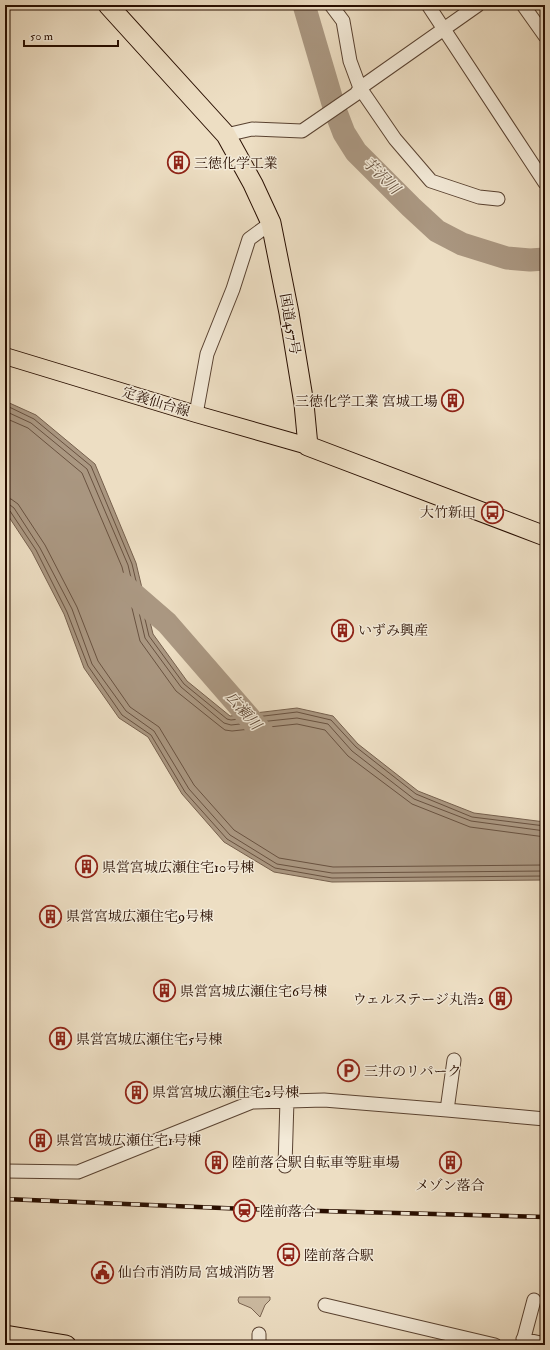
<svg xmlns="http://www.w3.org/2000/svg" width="550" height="1350" font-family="'IM FELL Double Pica','Noto Serif JP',serif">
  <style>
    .green { fill: #ccbba2; stroke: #7a6451 }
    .water { fill: #aa9781; stroke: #76604d }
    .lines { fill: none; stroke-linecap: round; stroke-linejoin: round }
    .shore { stroke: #695240; stroke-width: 1 }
    .river { stroke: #aa9781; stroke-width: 23 }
    .minor-casing { stroke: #594231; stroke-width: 15 }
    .major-casing { stroke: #280e00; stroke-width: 18 }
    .highway-casing { stroke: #280e00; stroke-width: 21 }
    .minor { stroke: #f3ead8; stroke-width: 13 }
    .major { stroke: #eddec3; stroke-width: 16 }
    .highway { stroke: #eddec3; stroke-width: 19 }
    .rail-casing { stroke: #280e00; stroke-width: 4.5 }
    .rail { stroke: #f3ead8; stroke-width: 3; stroke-dasharray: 9; stroke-linecap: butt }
    .labels { text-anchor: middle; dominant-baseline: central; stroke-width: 3; stroke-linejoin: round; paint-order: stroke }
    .poi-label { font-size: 14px; fill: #280e00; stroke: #f3ead8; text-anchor: start }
    .street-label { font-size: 14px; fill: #280e00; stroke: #f3ead8 }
    .water-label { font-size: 15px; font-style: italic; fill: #624c3a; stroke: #f3ead8 }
  </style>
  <rect width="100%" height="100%" fill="#eddec3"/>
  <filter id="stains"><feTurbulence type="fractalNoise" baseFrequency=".005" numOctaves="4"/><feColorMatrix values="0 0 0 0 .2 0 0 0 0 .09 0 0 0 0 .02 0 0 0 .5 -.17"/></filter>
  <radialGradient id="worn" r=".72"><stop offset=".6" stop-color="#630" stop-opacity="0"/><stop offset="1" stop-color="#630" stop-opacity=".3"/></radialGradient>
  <path class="green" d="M239,1297H270V1300L265,1305L260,1317L251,1308L239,1303L238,1300Z"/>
  <path class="water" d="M5,401L36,415L95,464L136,563L153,634L187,681L230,716L297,708L333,716L358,744L418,791L474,813L545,822V880L332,882L274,872L224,842L182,794L148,737L119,718L84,668L64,614L32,552L5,511Z"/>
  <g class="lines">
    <path class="shore" d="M5,405L34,419L91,466L132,564L149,636L184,684L227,719L231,720L297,712L331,720L356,747L416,794L472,817L545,826
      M5,411L31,423L87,469L128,565L145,638L181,687L224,723L231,725L297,718L328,724L352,751L414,799L471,821L545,831
      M5,418L28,428L82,473L122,567L140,641L176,691L221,727L225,730L232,731L297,724L325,730L348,756L412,804L470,827L545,837
      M5,498L11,499L18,504L45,545L77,607L98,661L130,707L159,727L194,785L234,830L279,858L333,867L545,865
      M5,504L10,505L14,508L40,548L72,609L92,664L126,711L154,731L189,789L230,835L277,864L332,873L545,871
      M5,509L10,511L36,550L67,612L88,666L122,715L151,735L185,792L227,839L275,868L332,878L545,876"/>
    <path class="river" d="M304,5L334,107L344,133L356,152L411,207L437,231L462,244L507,258L530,260L545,259
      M122,584L167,623L267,738"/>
    <defs>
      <path id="minor" d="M331,5L343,21L350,61L360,88L395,139L431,181L479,197L498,199
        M428,5L545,183
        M523,5L545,36
        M226,135L252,129L302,131L356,94L360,88L478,5
        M196,414L207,354L233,289L249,239L271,223
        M447,1110L454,1060
        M285,1166L287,1100
        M5,1171L78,1172L252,1102L324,1100L447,1110L545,1119
        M325,1305L495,1345
        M259,1334V1345
        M523,1339L545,1344
        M522,1345L534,1300"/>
      <path id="major" d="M5,356L196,414L308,446"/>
      <path id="highway" d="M108,5L226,135L253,184L271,223L289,313L304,404L308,446L545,536
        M5,1335L66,1345"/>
    </defs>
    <use href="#minor" class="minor-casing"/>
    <use href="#major" class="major-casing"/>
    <use href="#highway" class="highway-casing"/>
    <use href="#minor" class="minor"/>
    <use href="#major" class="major"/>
    <use href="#highway" class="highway"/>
    <defs>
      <path id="rail" d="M5,1199L246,1209L545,1217"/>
    </defs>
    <use href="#rail" class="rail-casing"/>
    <use href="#rail" class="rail"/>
  </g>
  <defs>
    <symbol id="building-ring" viewBox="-11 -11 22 22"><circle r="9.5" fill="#f3ead8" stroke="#8f2418" stroke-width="1.5"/><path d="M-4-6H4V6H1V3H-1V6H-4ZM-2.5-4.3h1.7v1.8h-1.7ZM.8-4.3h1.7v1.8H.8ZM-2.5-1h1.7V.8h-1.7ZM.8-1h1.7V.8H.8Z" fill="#8f2418"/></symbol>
    <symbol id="bus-ring" viewBox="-11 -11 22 22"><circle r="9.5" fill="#f3ead8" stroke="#8f2418" stroke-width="1.5"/><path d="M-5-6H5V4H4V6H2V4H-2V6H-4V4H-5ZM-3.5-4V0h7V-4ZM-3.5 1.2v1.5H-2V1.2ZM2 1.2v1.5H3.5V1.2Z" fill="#8f2418"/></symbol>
    <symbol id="parking-ring" viewBox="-11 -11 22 22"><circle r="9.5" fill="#f3ead8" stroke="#8f2418" stroke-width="1.5"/><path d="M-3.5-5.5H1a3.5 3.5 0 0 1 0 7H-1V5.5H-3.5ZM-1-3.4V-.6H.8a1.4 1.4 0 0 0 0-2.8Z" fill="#8f2418"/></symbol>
    <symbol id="station-ring" viewBox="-11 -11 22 22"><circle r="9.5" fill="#f3ead8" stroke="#8f2418" stroke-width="1.5"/><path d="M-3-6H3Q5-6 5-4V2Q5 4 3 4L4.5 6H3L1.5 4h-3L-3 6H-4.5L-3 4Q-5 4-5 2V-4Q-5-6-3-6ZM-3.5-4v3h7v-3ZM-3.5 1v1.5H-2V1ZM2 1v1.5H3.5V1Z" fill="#8f2418"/></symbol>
    <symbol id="civic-ring" viewBox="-11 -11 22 22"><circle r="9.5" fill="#f3ead8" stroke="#8f2418" stroke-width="1.5"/><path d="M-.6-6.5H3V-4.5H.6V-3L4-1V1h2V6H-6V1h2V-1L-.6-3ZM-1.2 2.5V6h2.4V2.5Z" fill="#8f2418"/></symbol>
  </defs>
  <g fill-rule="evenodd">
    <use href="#building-ring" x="166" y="150" width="25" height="25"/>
    <use href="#building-ring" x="440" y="388" width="25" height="25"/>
    <use href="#bus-ring" x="480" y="500" width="25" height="25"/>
    <use href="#building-ring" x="330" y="618" width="25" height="25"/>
    <use href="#building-ring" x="74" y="854" width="25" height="25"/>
    <use href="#building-ring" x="38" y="904" width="25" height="25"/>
    <use href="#building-ring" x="152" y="978" width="25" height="25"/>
    <use href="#building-ring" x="488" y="986" width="25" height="25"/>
    <use href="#building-ring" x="48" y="1026" width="25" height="25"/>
    <use href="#parking-ring" x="336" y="1058" width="25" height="25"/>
    <use href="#building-ring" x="124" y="1080" width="25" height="25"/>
    <use href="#building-ring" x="28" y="1128" width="25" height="25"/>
    <use href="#building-ring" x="204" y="1150" width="25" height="25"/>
    <use href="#building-ring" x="438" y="1150" width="25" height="25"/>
    <use href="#station-ring" x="232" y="1198" width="25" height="25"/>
    <use href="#bus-ring" x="276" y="1242" width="25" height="25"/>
    <use href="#civic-ring" x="90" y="1260" width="25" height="25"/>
  </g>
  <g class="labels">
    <g class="poi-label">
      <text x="194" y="163">三徳化学工業</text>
      <text x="438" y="401" text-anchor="end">三徳化学工業 宮城工場</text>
      <text x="476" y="512" text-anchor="end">大竹新田</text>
      <text x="358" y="630">いずみ興産</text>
      <text x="102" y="867">県営宮城広瀬住宅10号棟</text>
      <text x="66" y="916">県営宮城広瀬住宅9号棟</text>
      <text x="180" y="991">県営宮城広瀬住宅6号棟</text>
      <text x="484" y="999" text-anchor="end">ウェルステージ丸浩2</text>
      <text x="76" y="1039">県営宮城広瀬住宅5号棟</text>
      <text x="364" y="1071">三井のリパーク</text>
      <text x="152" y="1092">県営宮城広瀬住宅2号棟</text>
      <text x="56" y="1140">県営宮城広瀬住宅1号棟</text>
      <text x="232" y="1162">陸前落合駅自転車等駐車場</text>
      <text x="450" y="1185" text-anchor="middle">メゾン落合</text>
      <text x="260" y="1211">陸前落合</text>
      <text x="304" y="1255">陸前落合駅</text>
      <text x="118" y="1272">仙台市消防局 宮城消防署</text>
    </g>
    <g class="street-label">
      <text transform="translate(290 324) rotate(80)">国道457号</text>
      <text transform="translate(156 402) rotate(17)">定義仙台線</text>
    </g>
    <g class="water-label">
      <text transform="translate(381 176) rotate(44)">芋沢川</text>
      <text transform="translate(243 711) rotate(49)">広瀬川</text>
    </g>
  </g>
  <rect width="550" height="1350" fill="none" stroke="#eddec3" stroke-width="20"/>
  <rect x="6" y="6" width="538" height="1338" fill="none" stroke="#280e00" stroke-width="2"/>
  <rect x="10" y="10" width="530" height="1330" fill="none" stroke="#280e00"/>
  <path d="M24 40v6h94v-6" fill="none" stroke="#280e00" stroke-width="2"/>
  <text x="30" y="40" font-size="12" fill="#280e00" stroke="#f3ead8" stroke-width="3" paint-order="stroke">50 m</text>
  <rect width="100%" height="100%" filter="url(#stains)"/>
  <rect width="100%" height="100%" fill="url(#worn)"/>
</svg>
